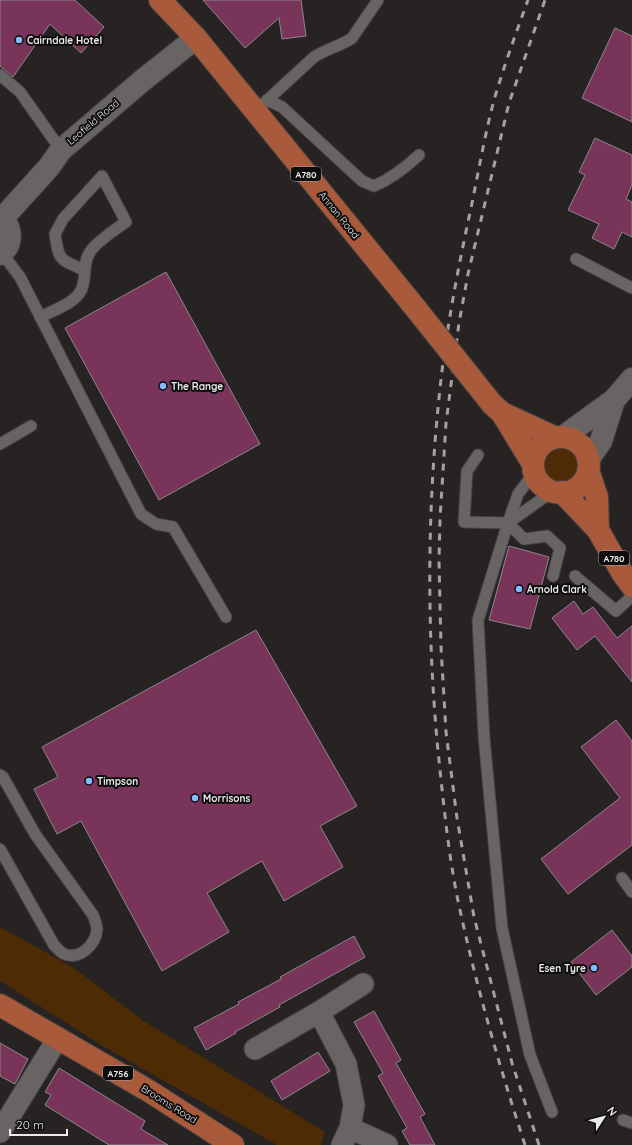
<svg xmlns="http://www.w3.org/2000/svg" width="632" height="1145" font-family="Quicksand,sans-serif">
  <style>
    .green { fill: #4c2b05 }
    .building { fill: #793459; stroke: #8d888a }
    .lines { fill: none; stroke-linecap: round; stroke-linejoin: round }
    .service-casing { stroke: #454141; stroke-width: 13 }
    .minor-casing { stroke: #454141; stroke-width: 23 }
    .tertiary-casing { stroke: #454141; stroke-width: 24 }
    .primary-casing { stroke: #454141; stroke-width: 24 }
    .service { stroke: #686464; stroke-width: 11 }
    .minor { stroke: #686464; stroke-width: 21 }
    .tertiary { stroke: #686464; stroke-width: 22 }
    .primary { stroke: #a95a3b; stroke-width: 22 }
    .rail { stroke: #a4a1a1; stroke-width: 3; stroke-dasharray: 7 7; stroke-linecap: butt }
    .primary-bridge-casing { stroke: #454141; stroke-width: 24; stroke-linecap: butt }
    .primary-bridge { stroke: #a95a3b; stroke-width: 22 }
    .poi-dot { fill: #80bdfa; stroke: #0e0d0d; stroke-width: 1.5 }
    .labels { text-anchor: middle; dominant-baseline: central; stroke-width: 4; stroke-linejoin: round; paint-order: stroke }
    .shield { fill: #0e0d0d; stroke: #a9a7a7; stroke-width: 1 }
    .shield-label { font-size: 9px; font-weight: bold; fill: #ebe9e9 }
    .poi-label { font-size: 10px; font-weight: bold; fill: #ebe9e9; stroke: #0e0d0d; text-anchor: start }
    .street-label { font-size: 10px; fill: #ebe9e9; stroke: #0e0d0d }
  </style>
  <rect width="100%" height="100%" fill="#272323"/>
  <path class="green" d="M542 464a19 19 0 1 1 38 0a19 19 0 1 1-38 0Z
    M0,927L74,968L142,1020L325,1132L321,1145H277L106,1048L0,981Z"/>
  <path class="building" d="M0,0H75L104,27L81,53L50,24L13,77L0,66Z
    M203,0H301L306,36L282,39L279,18L245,48Z
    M615,28L632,36V122L582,98Z
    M595,138L632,155V185L626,199L632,202V237L622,232L614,249L592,238L599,224L568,210L585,175L579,172Z
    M166,272L260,444L159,500L65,328Z
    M509,546L549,557L530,629L489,620Z
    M574,601L583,614L593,607L617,638L632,626V682L595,636L577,650L552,618Z
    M256,630L357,806L320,826L343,867L284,901L262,861L207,893L229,932L162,971L81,821L57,834L34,789L58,777L42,747Z
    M616,720L632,741V845L568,894L541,859L620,798L581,747Z
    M612,930L632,956V967L596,995L571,962Z
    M354,936L365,957L279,1005L280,1007L235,1032L236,1033L206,1050L194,1028L239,1004L238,1002L281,979L280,977Z
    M374,1011L401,1060L396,1063L425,1114L420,1117L435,1145H410L402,1131L407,1128L378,1076L383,1073L354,1022Z
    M0,1043L28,1059L15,1084L0,1076Z
    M318,1052L330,1071L282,1100L271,1081Z
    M59,1068L145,1121L141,1129L168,1145H109L45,1105L51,1095L45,1092Z"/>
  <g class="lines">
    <defs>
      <path id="service" d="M0,75L20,92L61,150
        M267,100L282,107L362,181L374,186C391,179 405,168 419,155
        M263,104L314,57C326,49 341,46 352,38L378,0
        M2,253L20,277L141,514L156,524L173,527L226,617
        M576,259L632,288
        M40,317C54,310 80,302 83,285C86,274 83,262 90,252C96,242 116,229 126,222L102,176L63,219L55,234C59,261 59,259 84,270
        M0,444L31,426
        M478,455L467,471L464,522L508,523L524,539L547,536L560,548L553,576
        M534,473L518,494L508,523L553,491
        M508,523L478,620L484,737L502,928L530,1055L552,1112
        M575,576L616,611L632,596
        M0,775L3,777L35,834L93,915C95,920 97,925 97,930C95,946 79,960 64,954C60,952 57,948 54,945L0,849
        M622,878L632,892
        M623,1120L632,1123"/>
      <path id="minor" d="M319,1012L346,1064L354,1105L350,1128L342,1145
        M255,1049L319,1012L363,984
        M350,1128L387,1145
        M0,1132L58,1038"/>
      <path id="tertiary" d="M0,218C13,227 13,245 0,254
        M2,219L49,167L61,150L143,80L196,38
        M563,437L614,400L632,379
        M588,460L601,441L614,400"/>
      <path id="primary" d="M160,0L196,38L417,310
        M492,404L502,413L533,464
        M502,413L554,437
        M533 465a28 28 0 1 1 56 0a28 28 0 1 1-56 0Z
        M588,470L597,497L598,530
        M562,492L598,530L623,574L632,586
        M0,1005L149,1091L233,1145"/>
    </defs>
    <use href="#service" class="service-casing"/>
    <use href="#minor" class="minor-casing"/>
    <use href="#tertiary" class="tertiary-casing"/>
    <use href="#primary" class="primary-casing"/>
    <use href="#service" class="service"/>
    <use href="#minor" class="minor"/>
    <use href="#tertiary" class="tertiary"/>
    <use href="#primary" class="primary"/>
    <path class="rail" d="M525,1145C501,1071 479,996 462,919C449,864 444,807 438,751C426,624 427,497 442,371C449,314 460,259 472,203C479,169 485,134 494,100C504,66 516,33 528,0
      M539,1145L512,1063L474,917L457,818L446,732L441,647L439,561L440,519L446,423L459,323L468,274L509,103L545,0"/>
    <defs>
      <path id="primary-bridge" d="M417,310L492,404"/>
    </defs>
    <use href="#primary-bridge" class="primary-bridge-casing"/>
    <use href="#primary-bridge" class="primary-bridge"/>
  </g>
  <g class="poi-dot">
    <circle cx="19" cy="40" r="4"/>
    <circle cx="163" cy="386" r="4"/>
    <circle cx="519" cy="589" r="4"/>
    <circle cx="89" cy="781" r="4"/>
    <circle cx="195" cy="798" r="4"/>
    <circle cx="594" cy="968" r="4"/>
  </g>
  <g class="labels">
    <g class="shield">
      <rect x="291" y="167" width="30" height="14" rx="3"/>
      <rect x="599" y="551" width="30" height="14" rx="3"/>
      <rect x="103" y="1066" width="30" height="14" rx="3"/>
    </g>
    <g class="shield-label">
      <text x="306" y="174">A780</text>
      <text x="614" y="558">A780</text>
      <text x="118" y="1073">A756</text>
    </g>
    <g class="poi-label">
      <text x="27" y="40">Cairndale Hotel</text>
      <text x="171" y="386">The Range</text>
      <text x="527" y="589">Arnold Clark</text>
      <text x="97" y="781">Timpson</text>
      <text x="203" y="798">Morrisons</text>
      <text x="586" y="968" text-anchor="end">Esen Tyre</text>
    </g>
    <g class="street-label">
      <text transform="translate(93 122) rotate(-40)">Leafield Road</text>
      <text transform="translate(339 215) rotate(51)">Annan Road</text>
      <text transform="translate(169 1104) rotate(32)">Brooms Road</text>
    </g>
  </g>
  <g transform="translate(604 1117) rotate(54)" stroke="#0e0d0d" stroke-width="3" paint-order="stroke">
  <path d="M0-3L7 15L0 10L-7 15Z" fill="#ebe9e9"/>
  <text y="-6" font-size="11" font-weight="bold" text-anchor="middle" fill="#ebe9e9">N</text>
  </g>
  <path d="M10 1129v6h57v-6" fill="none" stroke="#ebe9e9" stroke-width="2"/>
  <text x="16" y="1129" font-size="12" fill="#ebe9e9" stroke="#0e0d0d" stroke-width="3" paint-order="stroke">20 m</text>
</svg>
